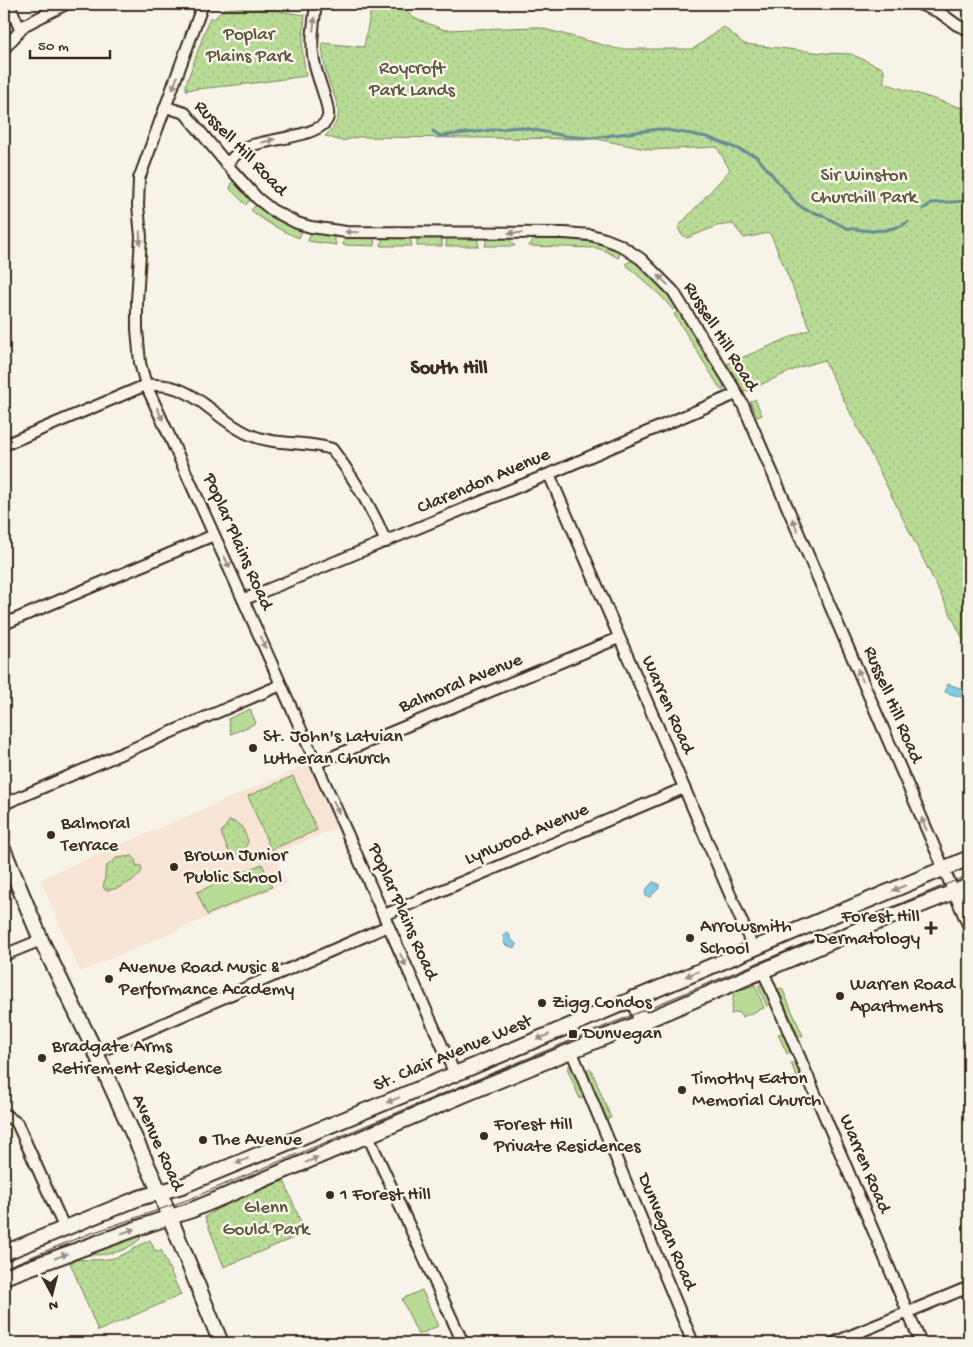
<svg xmlns="http://www.w3.org/2000/svg" width="973" height="1347" font-family="'Gochi Hand',sans-serif">
  <style>
    .built { fill: #f7e4d5 }
    .green { fill: #b8db95; stroke: #7a825a }
    .park { fill: url(#park-dots); stroke: #7a825a }
    .water { fill: #84cde5; stroke: #678c95 }
    .lines { fill: none; stroke-linecap: round; stroke-linejoin: round }
    .stream { stroke: #678c95; stroke-width: 3 }
    .minor-casing { stroke: #3b2a1e; stroke-width: 14 }
    .secondary-casing { stroke: #3b2a1e; stroke-width: 18 }
    .minor { stroke: #f7f3e8; stroke-width: 10 }
    .secondary { stroke: #f7f3e8; stroke-width: 14 }
    .tram { stroke: #3b2a1e; stroke-width: 1 }
    .oneway { fill: #998e83 }
    .poi-dot { fill: #3b2a1e; stroke: #f7f3e8; stroke-width: 2 }
    .labels { text-anchor: middle; dominant-baseline: central; stroke-width: 5; stroke-linejoin: round; paint-order: stroke }
    .park-label { font-size: 19px; fill: #5a563c; stroke: #f7f3e8 }
    .street-label { font-size: 19px; fill: #3b2a1e; stroke: #f7f3e8 }
    .poi-label { font-size: 19px; fill: #3b2a1e; stroke: #f7f3e8; text-anchor: start }
    .neighbourhood-label { font-size: 20px; font-weight: bold; fill: #3b2a1e; stroke: #f7f3e8 }
  </style>
  <defs>
    <pattern id="park-dots" width="8" height="8" patternUnits="userSpaceOnUse" patternTransform="scale(1.25)"><rect width="8" height="8" fill="#b8db95"/><path d="M2 2h.1M6 6h.1" fill="none" stroke="#9fbc80" stroke-width="1.8" stroke-linecap="round"/></pattern>
  </defs>
  <rect width="100%" height="100%" fill="#f7f3e8"/>
  <filter id="ink" filterUnits="userSpaceOnUse"><feTurbulence type="fractalNoise" baseFrequency=".02" numOctaves="2"/><feDisplacementMap in="SourceGraphic" scale="10" xChannelSelector="R" yChannelSelector="G"/><feConvolveMatrix kernelMatrix="1 2 1 2 8 2 1 2 1" color-interpolation-filters="sRGB"/></filter>
  <g filter="url(#ink)">
    <path class="built" d="M309,763L337,828L275,854L287,883L80,972L40,879L307,765Z"/>
    <path class="green" d="M233,180L251,198L246,205L230,189Z
      M257,204L280,220L302,230L299,238C281,231 265,222 251,210Z
      M311,233L334,237L336,245L308,241Z
      M344,237L374,238L375,246L343,245Z
      M383,237L410,238L412,246H381Z
      M417,238H442V246H417Z
      M447,238L477,239L479,246H446Z
      M508,238L515,246H485L487,239Z
      M534,239C567,239 591,238 621,252L618,258L606,251L597,248L529,246Z
      M633,260L662,286L677,307L673,310L662,297L625,264Z
      M679,311L723,383L724,390H721L674,314Z
      M755,399L762,415L757,417L750,402Z
      M250,709L256,723L231,734L228,719Z
      M262,864L272,887L207,915L197,892Z
      M762,984L770,1002L767,1007L758,986Z
      M755,985L764,1008L742,1017L740,1013L737,1012L731,1014L734,992Z
      M782,988L803,1036H798L778,989Z
      M783,1033L790,1051L787,1054L778,1034Z
      M796,1062L804,1082L800,1085L791,1063Z
      M570,1065L585,1097L580,1099L567,1068Z
      M586,1069H591L611,1118L607,1119Z
      M139,1235L141,1238C125,1253 108,1255 88,1255V1252Z
      M422,1290L438,1326L418,1335L402,1299Z"/>
    <path class="park" d="M400,5L414,18L445,30L537,27L618,49H693L724,27L744,44L823,53L851,54L884,69V83L959,107L969,108V651L824,360L798,368L744,392L727,364L810,329L772,237L769,233L744,238L733,224L717,226L687,238L681,234L678,227L730,170L717,147L650,150L597,139L358,137L342,141L325,136C348,116 336,103 328,79C324,67 323,56 322,43L364,47L371,9Z
      M252,7L305,15L302,49L306,76L247,84L186,90V84L210,17L214,19L223,9Z
      M293,776L317,830L271,850L248,796Z
      M230,820L242,826L248,841L244,854L232,859L221,833Z
      M132,856L135,859L136,865L141,866L142,871C135,881 117,891 105,890L103,886C106,880 104,869 107,866C110,862 113,863 116,858Z
      M284,1180L305,1233L224,1267L205,1217L217,1209Z
      M150,1240L155,1251L161,1250L181,1295L98,1331L69,1260C83,1259 101,1261 114,1258C127,1254 137,1246 150,1240Z"/>
    <path class="water" d="M948,684L963,689L961,697L945,692Z
      M653,882L659,884V888L650,897L646,896L645,891Z
      M506,933L509,934L511,939L517,945L515,948L505,945L503,936Z"/>
    <g class="lines">
      <path class="stream" d="M433,131L440,136L518,127L566,136L591,138L659,129L685,133L707,137L756,156L796,203L806,210L822,215L846,228L871,231L886,230L901,226L908,222
        M923,209L932,203L969,201"/>
      <defs>
        <path id="minor" d="M9,4L20,29
          M203,4L139,179L138,205L141,237L137,301V329L140,363L146,385C251,613 351,845 455,1074
          M919,4L939,12L957,25L969,30
          M4,49L25,25L66,4
          M166,107L185,113L230,168L257,198L272,210L297,223L311,227L346,232L564,233L591,235L605,239L620,245L641,259L673,291L733,387L744,407L969,927
          M226,164C233,158 239,150 247,147C264,139 324,137 328,117C330,105 316,76 314,61C310,42 314,23 316,4
          M4,445L146,385C194,382 208,414 246,433C275,447 303,440 332,449C354,478 372,508 386,542
          M549,474L754,950
          M245,599L549,474L736,394
          M4,624L214,535
          M317,763L619,638
          M4,804L281,685
          M384,915L684,788
          M4,955L41,940
          M763,971L921,1343
          M571,1050L693,1343
          M96,1053L388,926
          M4,1114L17,1123L64,1227
          M368,1136L463,1343
          M833,1343L969,1287"/>
        <path id="secondary" d="M4,851L41,940L96,1053L160,1193L221,1343
          M633,998L642,1022
          M4,1253L139,1198L182,1186L455,1074L969,858
          M4,1277L149,1224L192,1210L468,1093L659,1015L863,928L969,886"/>
      </defs>
      <use href="#minor" class="minor-casing"/>
      <use href="#secondary" class="secondary-casing"/>
      <use href="#minor" class="minor"/>
      <use href="#secondary" class="secondary"/>
      <path class="tram" d="M4,1268L83,1236L187,1200L235,1180L969,875"/>
    </g>
    <defs><path id="oneway-solid" d="M-6-.8H1V-3.2L6.5 0L1 3.2V.8H-6Z" transform="scale(1.25)"/></defs>
    <g class="oneway">
      <use href="#oneway-solid" transform="translate(314 24) rotate(-83)"/>
      <use href="#oneway-solid" transform="translate(175 83) rotate(110)"/>
      <use href="#oneway-solid" transform="translate(268 141) rotate(-14)"/>
      <use href="#oneway-solid" transform="translate(352 232) rotate(-179)"/>
      <use href="#oneway-solid" transform="translate(515 233) rotate(-180)"/>
      <use href="#oneway-solid" transform="translate(140 238) rotate(89)"/>
      <use href="#oneway-solid" transform="translate(663 280) rotate(-134)"/>
      <use href="#oneway-solid" transform="translate(160 414) rotate(65)"/>
      <use href="#oneway-solid" transform="translate(795 525) rotate(-113)"/>
      <use href="#oneway-solid" transform="translate(227 562) rotate(65)"/>
      <use href="#oneway-solid" transform="translate(263 642) rotate(67)"/>
      <use href="#oneway-solid" transform="translate(860 675) rotate(-113)"/>
      <use href="#oneway-solid" transform="translate(336 807) rotate(66)"/>
      <use href="#oneway-solid" transform="translate(924 824) rotate(-113)"/>
      <use href="#oneway-solid" transform="translate(899 888) rotate(157)"/>
      <use href="#oneway-solid" transform="translate(403 960) rotate(66)"/>
      <use href="#oneway-solid" transform="translate(692 974) rotate(158)"/>
      <use href="#oneway-solid" transform="translate(543 1037) rotate(157)"/>
      <use href="#oneway-solid" transform="translate(393 1100) rotate(158)"/>
      <use href="#oneway-solid" transform="translate(312 1160) rotate(-23)"/>
      <use href="#oneway-solid" transform="translate(242 1161) rotate(158)"/>
      <use href="#oneway-solid" transform="translate(128 1231) rotate(-20)"/>
      <use href="#oneway-solid" transform="translate(61 1256) rotate(-20)"/>
    </g>
  </g>
  <g class="poi-dot">
    <circle cx="253" cy="748" r="5"/>
    <circle cx="51" cy="835" r="5"/>
    <circle cx="174" cy="867" r="5"/>
    <path d="M928.5 920.5h5v5h5v5h-5v5h-5v-5h-5v-5h5z"/>
    <circle cx="690" cy="938" r="5"/>
    <circle cx="109" cy="979" r="5"/>
    <circle cx="840" cy="996" r="5"/>
    <circle cx="542" cy="1003" r="5"/>
    <rect x="568" y="1029" width="10" height="10" rx="2.5"/>
    <circle cx="42" cy="1058" r="5"/>
    <circle cx="682" cy="1090" r="5"/>
    <circle cx="484" cy="1136" r="5"/>
    <circle cx="203" cy="1140" r="5"/>
    <circle cx="330" cy="1195" r="5"/>
  </g>
  <g class="labels">
    <g class="park-label">
      <text x="249" y="35">Poplar<tspan x="249" dy="22">Plains Park</tspan></text>
      <text x="412" y="69">Roycroft<tspan x="412" dy="22">Park Lands</tspan></text>
      <text x="864" y="176">Sir Winston<tspan x="864" dy="22">Churchill Park</tspan></text>
      <text x="266" y="1208">Glenn<tspan x="266" dy="22">Gould Park</tspan></text>
    </g>
    <g class="street-label">
      <text transform="translate(240 149) rotate(46)">Russell Hill Road</text>
      <text transform="translate(720 337) rotate(58)">Russell Hill Road</text>
      <text transform="translate(484 482) rotate(-23)">Clarendon Avenue</text>
      <text transform="translate(237 542) rotate(66)">Poplar Plains Road</text>
      <text transform="translate(461 684) rotate(-22)">Balmoral Avenue</text>
      <text transform="translate(667 705) rotate(66)">Warren Road</text>
      <text transform="translate(892 705) rotate(67)">Russell Hill Road</text>
      <text transform="translate(527 835) rotate(-23)">Lynwood Avenue</text>
      <text transform="translate(402 912) rotate(66)">Poplar Plains Road</text>
      <text transform="translate(453 1054) rotate(-23)">St. Clair Avenue West</text>
      <text transform="translate(157 1143) rotate(66)">Avenue Road</text>
      <text transform="translate(864 1164) rotate(67)">Warren Road</text>
      <text transform="translate(666 1232) rotate(67)">Dunvegan Road</text>
    </g>
    <g class="poi-label">
      <text x="263" y="737">St. John's Latvian<tspan x="263" dy="22">Lutheran Church</tspan></text>
      <text x="61" y="824">Balmoral<tspan x="61" dy="22">Terrace</tspan></text>
      <text x="184" y="856">Brown Junior<tspan x="184" dy="22">Public School</tspan></text>
      <text x="920" y="917" text-anchor="end">Forest Hill<tspan x="920" dy="22">Dermatology</tspan></text>
      <text x="700" y="927">Arrowsmith<tspan x="700" dy="22">School</tspan></text>
      <text x="119" y="968">Avenue Road Music &amp;<tspan x="119" dy="22">Performance Academy</tspan></text>
      <text x="850" y="985">Warren Road<tspan x="850" dy="22">Apartments</tspan></text>
      <text x="552" y="1003">Zigg Condos</text>
      <text x="583" y="1034">Dunvegan</text>
      <text x="52" y="1047">Bradgate Arms<tspan x="52" dy="22">Retirement Residence</tspan></text>
      <text x="692" y="1079">Timothy Eaton<tspan x="692" dy="22">Memorial Church</tspan></text>
      <text x="494" y="1125">Forest Hill<tspan x="494" dy="22">Private Residences</tspan></text>
      <text x="213" y="1140">The Avenue</text>
      <text x="340" y="1195">1 Forest Hill</text>
    </g>
    <g class="neighbourhood-label">
      <text x="449" y="369">South Hill</text>
    </g>
  </g>
  <rect width="973" height="1347" fill="none" stroke="#f7f3e8" stroke-width="20"/>
  <rect x="10" y="10" width="953" height="1327" fill="none" stroke="#3b2a1e" stroke-width="2" filter="url(#ink)"/>
  <g transform="translate(52 1294) rotate(173)" stroke="#f7f3e8" stroke-width="4" paint-order="stroke">
  <path d="M0-4L9 19L0 12L-9 19Z" fill="#3b2a1e"/>
  <text y="-8" font-size="14" font-weight="bold" text-anchor="middle" fill="#3b2a1e">N</text>
  </g>
  <path d="M30 50v8h80v-8" fill="none" stroke="#3b2a1e" stroke-width="2.5"/>
  <text x="38" y="50" font-size="15" fill="#3b2a1e" stroke="#f7f3e8" stroke-width="4" paint-order="stroke">50 m</text>
</svg>
